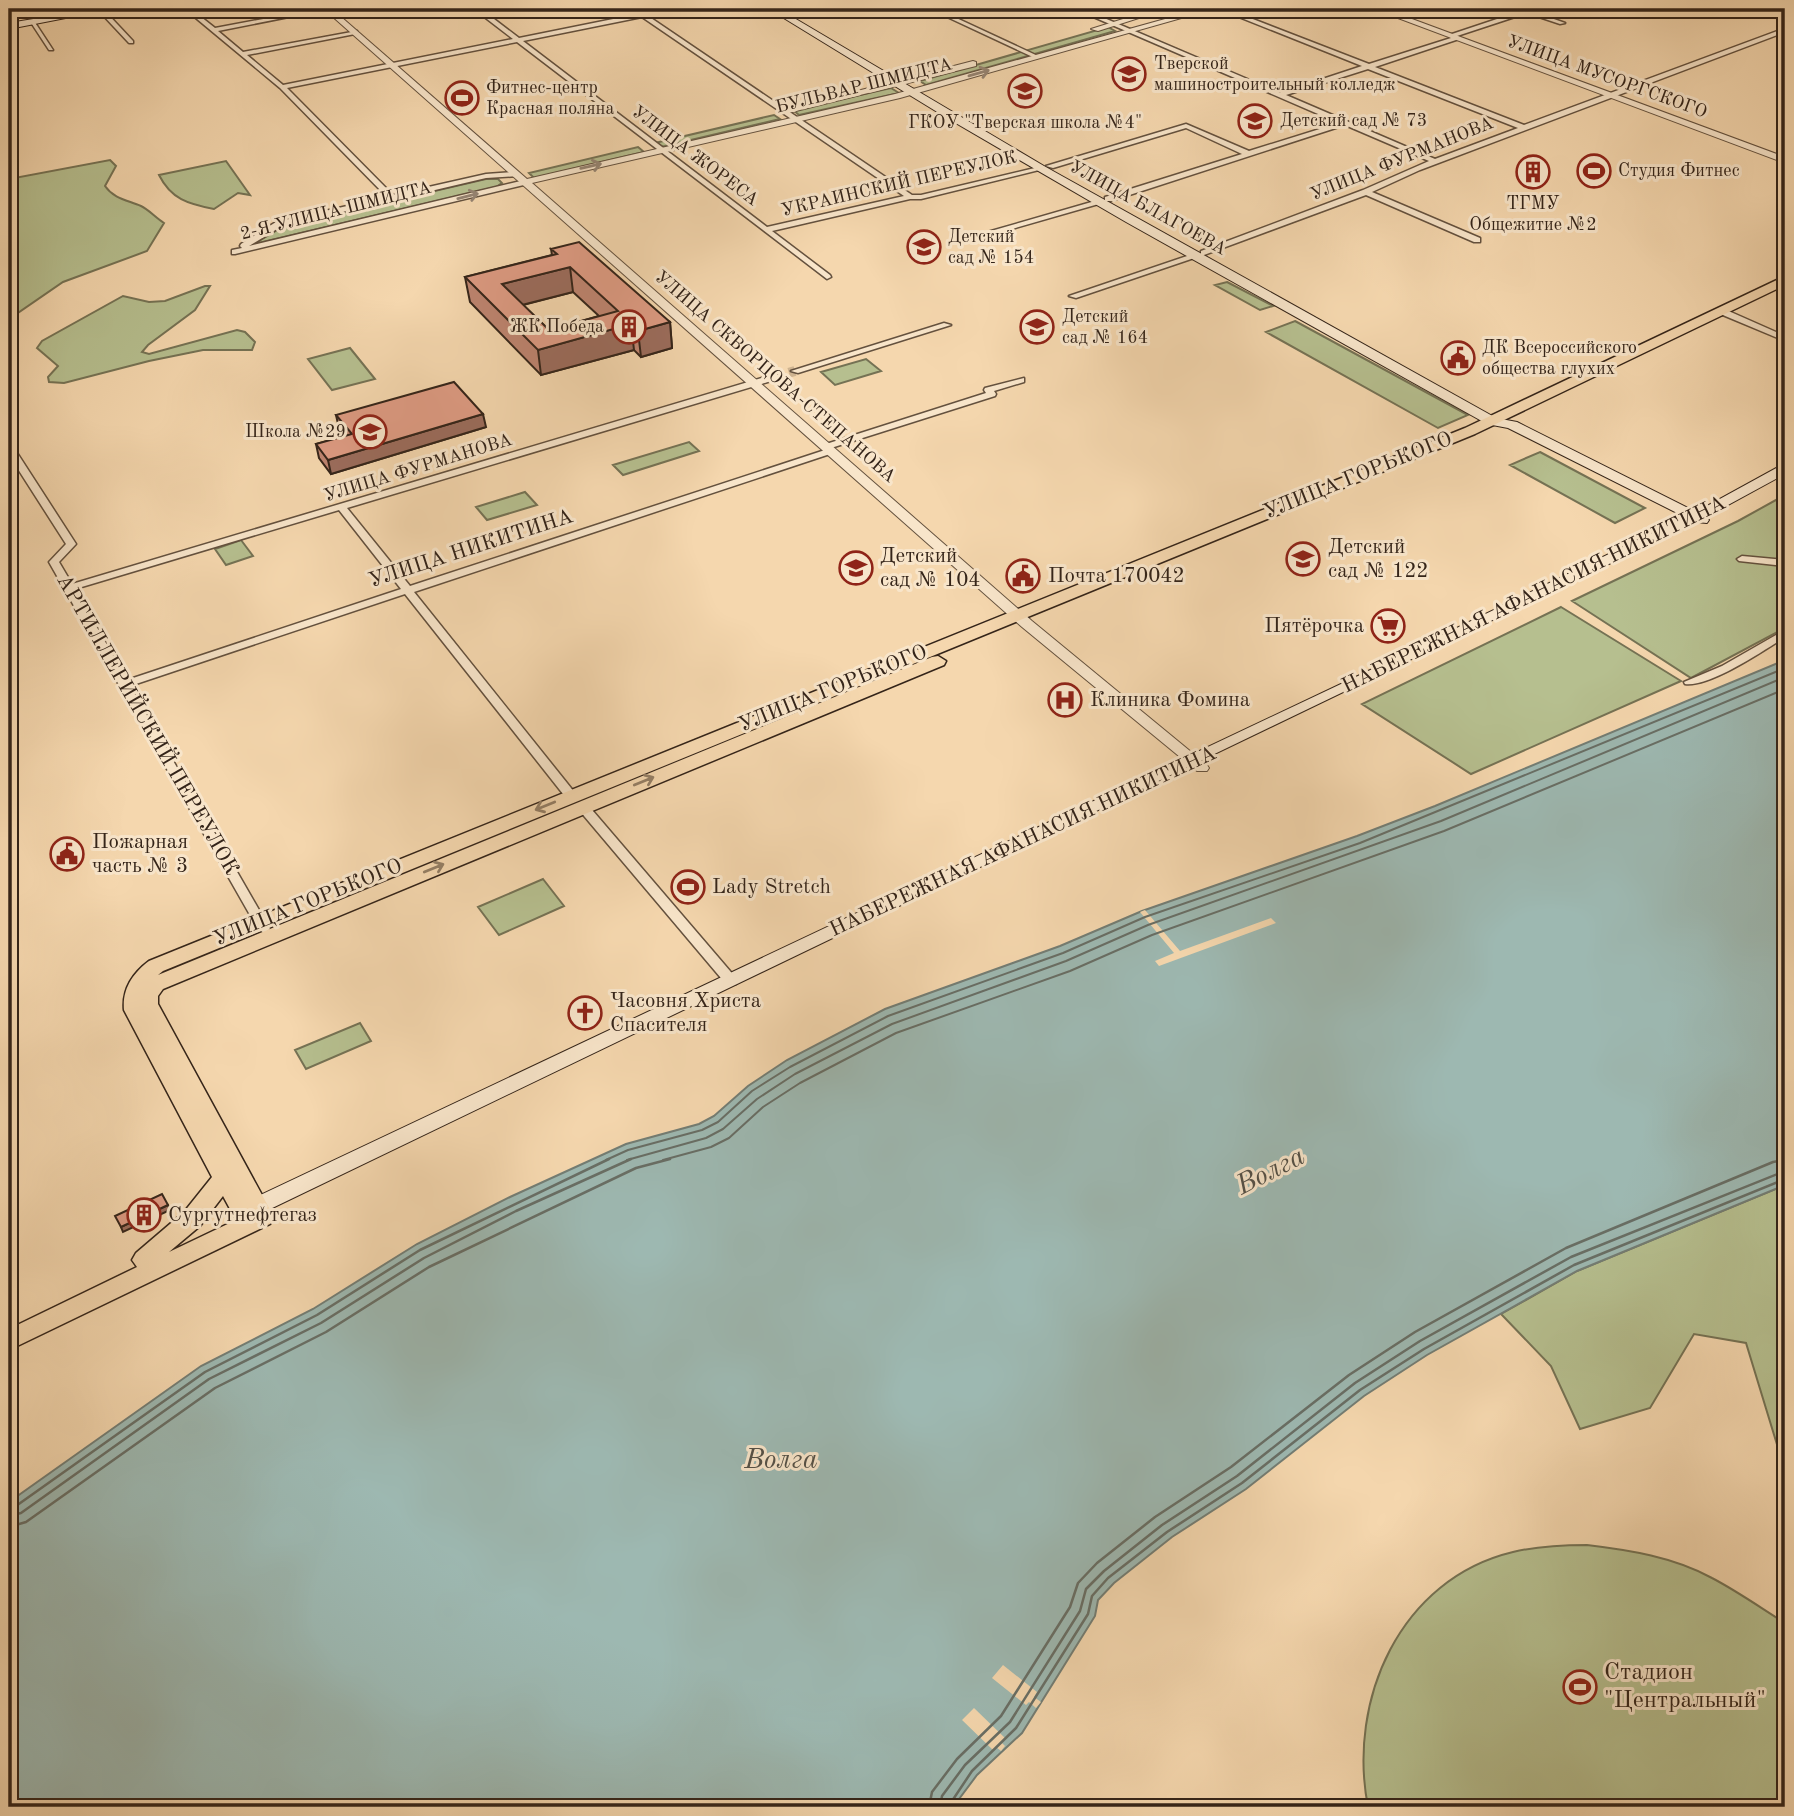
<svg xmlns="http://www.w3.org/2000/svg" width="1794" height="1816" font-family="'Old Standard TT',serif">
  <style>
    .green { fill: #b6bf8f; stroke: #757254; stroke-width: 2 }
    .water { fill: #9db8b1; stroke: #737d74; stroke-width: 2 }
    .pier { fill: #f5d7ae }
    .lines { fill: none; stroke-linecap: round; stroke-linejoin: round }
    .shore-far1 { stroke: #686e65; stroke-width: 2 }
    .shore { stroke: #686e65; stroke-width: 2.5 }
    .minor-tunnel { stroke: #ceb390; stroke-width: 10; stroke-dasharray: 10 4.5; stroke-linecap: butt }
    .minor-casing { stroke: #64513e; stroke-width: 3 }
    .tertiary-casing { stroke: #64513e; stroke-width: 2 }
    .secondary-casing { stroke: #342419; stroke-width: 2 }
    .primary-casing { stroke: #342419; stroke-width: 3 }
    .minor { fill: #f8e5ca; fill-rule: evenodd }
    .tertiary { fill: #f8e5ca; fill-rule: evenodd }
    .secondary { fill: #f8e5ca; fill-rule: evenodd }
    .primary { fill: #f5d7ae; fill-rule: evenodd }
    .wall { fill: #bf8571; stroke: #342419; stroke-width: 2; fill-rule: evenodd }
    .shaded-wall { fill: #9b6c5c; stroke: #342419; stroke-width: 2 }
    .building { fill: #de9b83; stroke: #342419; stroke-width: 2; fill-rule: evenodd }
    .oneway { stroke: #968472 }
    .oneway2 { stroke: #947e64 }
    .labels { text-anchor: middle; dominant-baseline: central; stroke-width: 6; stroke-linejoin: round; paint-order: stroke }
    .far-poi-label { font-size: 18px; fill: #342419; stroke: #f8e5ca; text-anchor: start }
    .far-street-label { font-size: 18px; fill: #342419; stroke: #f8e5ca }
    .street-label { font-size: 21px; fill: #342419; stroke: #f8e5ca }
    .poi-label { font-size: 21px; fill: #342419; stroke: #f8e5ca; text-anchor: start }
    .near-poi-label { font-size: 24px; fill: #342419; stroke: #f8e5ca; text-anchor: start }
    .near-water-label { font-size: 28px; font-style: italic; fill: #545047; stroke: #f8e5ca }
  </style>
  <rect width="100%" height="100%" fill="#f5d7ae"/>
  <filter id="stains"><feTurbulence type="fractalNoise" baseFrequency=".00286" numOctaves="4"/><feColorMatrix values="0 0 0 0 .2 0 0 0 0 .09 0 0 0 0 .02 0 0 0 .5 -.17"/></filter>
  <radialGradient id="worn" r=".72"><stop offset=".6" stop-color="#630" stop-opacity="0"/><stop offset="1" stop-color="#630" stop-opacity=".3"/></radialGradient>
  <path class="green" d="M1108,27L1115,31L926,85L920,81Z
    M891,88L899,93L799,115L793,110Z
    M774,115L780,119L661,147L655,143Z
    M638,147L644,152L534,178L529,173Z
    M110,160L116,166L105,186C114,199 127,200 141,206C148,209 156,218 164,223L147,251L63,282L9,319V179Z
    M226,161L250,195L238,193L214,209C188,204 171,199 159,175Z
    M486,179H498L502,183L496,187L254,244L284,226Z
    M1227,282L1273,306L1260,310L1215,285Z
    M205,286H210L195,310L148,345L142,352L149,354L237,330L245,332L255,342L252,350H203L149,361L64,383L49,382L48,377L58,366L37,348L42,341L123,296L149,302L165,301Z
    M1295,321L1468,415L1438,428L1266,332Z
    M350,348L375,379L332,390L308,359Z
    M866,359L881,371L835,385L821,372Z
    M689,442L699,451L623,475L613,465Z
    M1540,452L1645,508L1615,523L1510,465Z
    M525,492L537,505L487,520L476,507Z
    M1785,495V628L1691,678L1572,601L1738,521Z
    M241,540L253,556L226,565L215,549Z
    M1561,607L1681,681L1471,774L1362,704Z
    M543,879L564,906L499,935L478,907Z
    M360,1023L371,1041L306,1069L295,1050Z
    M1785,1185V1463L1782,1461L1746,1343L1694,1334L1650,1408L1580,1429L1551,1366L1501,1314L1577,1271Z
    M1587,1545C1629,1550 1674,1557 1712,1578C1737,1591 1761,1608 1785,1623V1807H1368C1347,1700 1400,1579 1513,1552C1538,1546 1562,1545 1587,1545Z"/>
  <path class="water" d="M1785,660V1185L1577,1271L1427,1355L1364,1396L1246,1489L1172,1537L1114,1583L1098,1600L1095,1616L1022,1733L977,1775L953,1807H9V1502L201,1366L313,1309L417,1244L510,1197L626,1144L699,1124L714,1116L748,1086L787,1060L885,1009L1060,946L1142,911L1357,836L1435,806Z"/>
  <path class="pier" d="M1145,910L1180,951L1271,918L1276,923L1159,966L1155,961L1174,953L1140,912Z
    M1003,1665L1037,1692L1034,1697L1041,1702L1036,1708L1029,1702L1026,1705L992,1678Z
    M974,1708L1005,1738L1001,1742L1005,1746L1001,1751L996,1747L993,1750L962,1720Z"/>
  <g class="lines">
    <path class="shore-far1" d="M606,1160L628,1150L702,1130L718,1122L752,1091L790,1067L888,1016L1063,953L1145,917L1360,843L1785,668
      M627,1160L706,1138L723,1129L757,1099L795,1074L892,1024L1066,961L1148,925L1441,821L1785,677
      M663,1160L711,1147L729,1138L763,1107L800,1083L896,1033L1070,971L1152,935L1444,831L1785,689"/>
    <path class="shore" d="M9,1507L16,1506L205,1372L317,1315L420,1250L609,1159
      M9,1516L21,1513L209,1379L321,1323L424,1258L516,1211L631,1159
      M9,1527L26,1522L215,1388L326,1332L429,1267L636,1168L670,1159
      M929,1807L932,1792L957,1759L1001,1716L1070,1607L1078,1583L1097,1563L1155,1517L1231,1467L1349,1375L1415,1332L1566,1248L1773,1162L1785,1160
      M940,1807L942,1796L965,1765L1010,1722L1080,1611L1086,1589L1104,1571L1162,1525L1237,1476L1355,1383L1420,1341L1571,1257L1785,1171
      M948,1807L972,1771L1016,1728L1088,1614L1092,1596L1108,1578L1167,1532L1242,1483L1360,1390L1424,1349L1574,1265L1785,1179"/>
    <path class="minor-tunnel" d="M775,377L795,371"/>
    <defs>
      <path id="minor" d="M68,9H74L80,14L75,15Z
        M99,9H103L133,41V43H129L99,11Z
        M185,9H191L215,28L317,9H329L218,31L243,52L357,31L355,34L247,55L283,85L513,39L474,9H481L519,38L638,14L641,12L678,9L648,16L912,195H921L1039,167L1043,169L921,199H910L772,231L830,275L831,277L827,279L517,42L287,88L393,195L486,174L515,172L519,174L518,176L486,178L282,226L249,246L525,180H528V184L235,254H232V250L242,248L240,246L241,244L276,222L387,197L280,88ZM642,17L904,196L767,227L523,41Z
        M930,9H937L1040,57L1035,58Z
        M1075,9H1083L1280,93L1362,66L1219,9H1227L1369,64L1451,38L1449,35L1521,11L1518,9H1526L1565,23L1560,24L1527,13L1457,36L1459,37V39L1375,67L1524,125L1783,29L1785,28V32L1420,170L1372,192L1480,238V242H1474L1366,195L1204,255H1201V251L1363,190L1429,161L1345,125L1111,201H1105V197L1242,154L1186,128L1053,168L1046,166L1186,124L1249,151L1339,123ZM1368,69L1518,128L1435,159L1286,95Z
        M30,21H34L53,50H49Z
        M1095,201L1102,203L984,237L977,235Z
        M1190,255L1197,257L1076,298L1069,296Z
        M1718,309H1724L1785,336V341L1718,313Z
        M944,323L951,325L798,373L791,371Z
        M775,374L778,375V379L347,508L410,586L825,450L821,447L823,445L986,393L984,390L985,388L1024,378V382L994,391L996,394L995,396L831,448L835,451L833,453L414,592L575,793L577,796L575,799H567L405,594L130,686L270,929L264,933L258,929L49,562L66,544L9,455V445L14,448L76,544L59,562L72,584ZM339,510L401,589L127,680L75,589Z
        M1742,556L1785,560V566L1739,561L1737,559Z
        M1785,630V637C1763,651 1710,687 1685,684L1684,682L1722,666Z
        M583,803L587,804L736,978L737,981L736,984H726L579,810L577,807Z"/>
      <path id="tertiary" d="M324,9H332L527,179L895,94L1201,9H1213L900,98L532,183L1032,621L1207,765L1209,768L1207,771H1197L1022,627Z
        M1155,9H1167L1098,31L1091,29Z
        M1374,9H1385L1785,157V163Z
        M973,61L976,62V66L784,114L780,111Z"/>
      <path id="secondary" d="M94,9H112L9,29V23Z
        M769,9H779L1044,166L1496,418L1517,422L1696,512L1780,466L1785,465V474L1706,517L1709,520L1707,523L1696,522L264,1212L257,1214L250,1212L247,1206L250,1200L1360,675L1685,517L1508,428L1487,424L1126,222L947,118Z"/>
      <path id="primary" d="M1785,276V285L1475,434L163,971L158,975L932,657L938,656L946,661L944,665L163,989L158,996V1004L274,1217L270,1224L9,1350V1329L137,1267L132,1260L136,1253L184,1212L212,1177L124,1010C122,989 133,973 149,961L1465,428ZM223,1196L236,1220L169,1252L200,1226Z"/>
    </defs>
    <use href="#minor" class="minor-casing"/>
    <use href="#tertiary" class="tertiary-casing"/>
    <use href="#secondary" class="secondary-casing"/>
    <use href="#primary" class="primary-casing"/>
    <use href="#minor" class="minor"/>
    <use href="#tertiary" class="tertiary"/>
    <use href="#secondary" class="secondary"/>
    <use href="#primary" class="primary"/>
  </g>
  <path class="wall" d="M1021,9H1050L1032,14Z
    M551,249L670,322L672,348L641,357L634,350L541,375L470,302L465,277L552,255ZM573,292L599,316L549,330L523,305Z
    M336,415L486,427L331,474L319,458L316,444L345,436L339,428Z"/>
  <path class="shaded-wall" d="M1032,9H1050L1032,14Z
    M570,267L573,292L506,309L502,284Z
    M670,322L672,348L641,357L638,331Z
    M631,324L634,350L541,375L538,350Z
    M483,414L486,427L331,474L328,460Z
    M168,1205L170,1210L123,1232L121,1227Z"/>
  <path class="building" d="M579,242L670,322L638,331L631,324L538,350L465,277L557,254L551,249ZM570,267L618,311L549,330L502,284Z
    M454,382L483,414L328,460L316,444L352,434L336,415Z
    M162,1194L168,1205L121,1227L115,1216Z"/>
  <defs><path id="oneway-shaft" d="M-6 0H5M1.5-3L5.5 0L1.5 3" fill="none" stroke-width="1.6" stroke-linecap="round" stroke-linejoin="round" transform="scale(1.75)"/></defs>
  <g class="oneway">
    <use href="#oneway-shaft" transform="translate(979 73) rotate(-16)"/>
    <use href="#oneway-shaft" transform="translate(591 166) rotate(-13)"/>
    <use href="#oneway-shaft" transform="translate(468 196) rotate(-14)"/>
  </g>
  <g class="oneway2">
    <use href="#oneway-shaft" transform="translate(644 781) rotate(-22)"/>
    <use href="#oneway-shaft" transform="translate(545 806) rotate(158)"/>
    <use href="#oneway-shaft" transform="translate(434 868) rotate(-22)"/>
  </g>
  <defs>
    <symbol id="university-ring" viewBox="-11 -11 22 22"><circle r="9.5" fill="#f8e5ca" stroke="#8f2418" stroke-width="1.5"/><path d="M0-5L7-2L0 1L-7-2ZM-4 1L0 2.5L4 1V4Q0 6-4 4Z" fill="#8f2418"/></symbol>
    <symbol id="school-ring" viewBox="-11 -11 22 22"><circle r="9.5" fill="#f8e5ca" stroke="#8f2418" stroke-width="1.5"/><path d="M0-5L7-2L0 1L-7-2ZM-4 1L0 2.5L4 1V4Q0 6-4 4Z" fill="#8f2418"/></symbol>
    <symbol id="stadium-ring" viewBox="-11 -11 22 22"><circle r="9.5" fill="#f8e5ca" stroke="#8f2418" stroke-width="1.5"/><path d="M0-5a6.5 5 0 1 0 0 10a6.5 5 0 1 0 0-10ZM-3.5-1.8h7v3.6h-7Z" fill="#8f2418"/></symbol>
    <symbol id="building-ring" viewBox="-11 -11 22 22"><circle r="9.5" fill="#f8e5ca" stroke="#8f2418" stroke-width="1.5"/><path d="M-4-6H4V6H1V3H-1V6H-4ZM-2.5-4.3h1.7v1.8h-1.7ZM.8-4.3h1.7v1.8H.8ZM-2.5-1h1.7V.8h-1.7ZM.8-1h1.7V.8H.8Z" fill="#8f2418"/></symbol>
    <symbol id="civic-ring" viewBox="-11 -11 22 22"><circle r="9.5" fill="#f8e5ca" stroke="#8f2418" stroke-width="1.5"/><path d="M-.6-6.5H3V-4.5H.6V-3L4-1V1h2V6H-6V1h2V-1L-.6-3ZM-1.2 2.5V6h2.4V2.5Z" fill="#8f2418"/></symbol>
    <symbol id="supermarket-ring" viewBox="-11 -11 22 22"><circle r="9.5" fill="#f8e5ca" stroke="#8f2418" stroke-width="1.5"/><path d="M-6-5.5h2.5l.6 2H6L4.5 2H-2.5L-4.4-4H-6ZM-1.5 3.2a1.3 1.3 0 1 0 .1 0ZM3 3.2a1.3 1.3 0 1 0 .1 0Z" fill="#8f2418"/></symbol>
    <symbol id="hospital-ring" viewBox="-11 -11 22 22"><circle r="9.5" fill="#f8e5ca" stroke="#8f2418" stroke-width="1.5"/><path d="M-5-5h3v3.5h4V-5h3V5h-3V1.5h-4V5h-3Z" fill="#8f2418"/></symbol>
    <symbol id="church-ring" viewBox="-11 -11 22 22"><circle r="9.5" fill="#f8e5ca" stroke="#8f2418" stroke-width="1.5"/><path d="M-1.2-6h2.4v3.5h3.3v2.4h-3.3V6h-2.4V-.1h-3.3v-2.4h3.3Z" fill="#8f2418"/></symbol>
  </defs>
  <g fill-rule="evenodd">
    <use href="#university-ring" x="1110" y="55" width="38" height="38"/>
    <use href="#school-ring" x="1006" y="72" width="38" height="38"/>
    <use href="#stadium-ring" x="443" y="79" width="38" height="38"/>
    <use href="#school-ring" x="1236" y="102" width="38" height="38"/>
    <use href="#stadium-ring" x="1575" y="152" width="38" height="38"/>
    <use href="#building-ring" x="1514" y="153" width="38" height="38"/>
    <use href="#school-ring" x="905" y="228" width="38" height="38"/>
    <use href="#building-ring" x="610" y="308" width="38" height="38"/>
    <use href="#school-ring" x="1018" y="308" width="38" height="38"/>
    <use href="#civic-ring" x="1439" y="339" width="38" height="38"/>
    <use href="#school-ring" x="351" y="413" width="38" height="38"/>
    <use href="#school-ring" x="1284" y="540" width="38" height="38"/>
    <use href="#school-ring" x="837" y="549" width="38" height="38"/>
    <use href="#civic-ring" x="1004" y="557" width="38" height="38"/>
    <use href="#supermarket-ring" x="1369" y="607" width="38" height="38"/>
    <use href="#hospital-ring" x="1046" y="681" width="38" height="38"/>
    <use href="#civic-ring" x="48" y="835" width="38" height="38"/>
    <use href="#stadium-ring" x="669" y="868" width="38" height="38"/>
    <use href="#church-ring" x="566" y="994" width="38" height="38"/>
    <use href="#building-ring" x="125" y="1196" width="38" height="38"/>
    <use href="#stadium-ring" x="1561" y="1668" width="38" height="38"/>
  </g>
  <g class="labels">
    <g class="far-poi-label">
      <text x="1154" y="64">Тверской<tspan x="1154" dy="21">машиностроительный колледж</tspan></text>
      <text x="486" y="88">Фитнес-центр<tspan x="486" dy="21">Красная поляна</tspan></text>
      <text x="1280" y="121">Детский сад № 73</text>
      <text x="1025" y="123" text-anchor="middle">ГКОУ "Тверская школа №4"</text>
      <text x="1618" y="171">Студия Фитнес</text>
      <text x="1533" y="204" text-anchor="middle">ТГМУ<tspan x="1533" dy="21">Общежитие №2</tspan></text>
      <text x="948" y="237">Детский<tspan x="948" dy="21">сад № 154</tspan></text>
      <text x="1062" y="317">Детский<tspan x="1062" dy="21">сад № 164</tspan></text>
      <text x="604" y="327" text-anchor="end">ЖК Победа</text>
      <text x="1482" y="348">ДК Всероссийского<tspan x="1482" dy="21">общества глухих</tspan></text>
      <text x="346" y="432" text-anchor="end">Школа №29</text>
    </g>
    <g class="far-street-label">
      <text transform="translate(1607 77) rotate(20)">УЛИЦА МУСОРГСКОГО</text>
      <text transform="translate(864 86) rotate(-14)">БУЛЬВАР ШМИДТА</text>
      <text transform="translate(695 156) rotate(37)">УЛИЦА ЖОРЕСА</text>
      <text transform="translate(1402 159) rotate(-22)">УЛИЦА ФУРМАНОВА</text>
      <text transform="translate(899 184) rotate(-13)">УКРАИНСКИЙ ПЕРЕУЛОК</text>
      <text transform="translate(1148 208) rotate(29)">УЛИЦА БЛАГОЕВА</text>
      <text transform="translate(336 211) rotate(-14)">2-Я УЛИЦА ШМИДТА</text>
      <text transform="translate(775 377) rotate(41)">УЛИЦА СКВОРЦОВА-СТЕПАНОВА</text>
      <text transform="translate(418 468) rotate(-17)">УЛИЦА ФУРМАНОВА</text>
    </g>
    <g class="street-label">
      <text transform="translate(1358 476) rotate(-22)">УЛИЦА ГОРЬКОГО</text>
      <text transform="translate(471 549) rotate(-18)">УЛИЦА НИКИТИНА</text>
      <text transform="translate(1534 595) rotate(-26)">НАБЕРЕЖНАЯ АФАНАСИЯ НИКИТИНА</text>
      <text transform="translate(833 689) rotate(-22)">УЛИЦА ГОРЬКОГО</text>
      <text transform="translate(147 725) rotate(60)">АРТИЛЛЕРИЙСКИЙ ПЕРЕУЛОК</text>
      <text transform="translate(1023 842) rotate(-25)">НАБЕРЕЖНАЯ АФАНАСИЯ НИКИТИНА</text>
      <text transform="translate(308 903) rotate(-22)">УЛИЦА ГОРЬКОГО</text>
    </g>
    <g class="poi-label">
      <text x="1328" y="547">Детский<tspan x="1328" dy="24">сад № 122</tspan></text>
      <text x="880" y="556">Детский<tspan x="880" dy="24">сад № 104</tspan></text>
      <text x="1048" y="576">Почта 170042</text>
      <text x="1364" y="626" text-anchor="end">Пятёрочка</text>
      <text x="1090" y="700">Клиника Фомина</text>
      <text x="92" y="842">Пожарная<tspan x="92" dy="24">часть № 3</tspan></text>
      <text x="712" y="887">Lady Stretch</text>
      <text x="610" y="1001">Часовня Христа<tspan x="610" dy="24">Спасителя</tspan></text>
      <text x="168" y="1215">Сургутнефтегаз</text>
    </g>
    <g class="near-poi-label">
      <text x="1604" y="1673">Стадион<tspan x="1604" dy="28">"Центральный"</tspan></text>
    </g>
    <g class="near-water-label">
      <text transform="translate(1271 1172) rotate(-27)">Волга</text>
      <text x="781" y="1461">Волга</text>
    </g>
  </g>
  <rect width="1794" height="1816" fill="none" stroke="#f5d7ae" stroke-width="35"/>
  <rect x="10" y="10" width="1773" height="1795" fill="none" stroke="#342419" stroke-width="3.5"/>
  <rect x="18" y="18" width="1759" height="1781" fill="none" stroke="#342419" stroke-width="2"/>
  <rect width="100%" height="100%" filter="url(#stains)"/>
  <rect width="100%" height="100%" fill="url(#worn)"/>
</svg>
